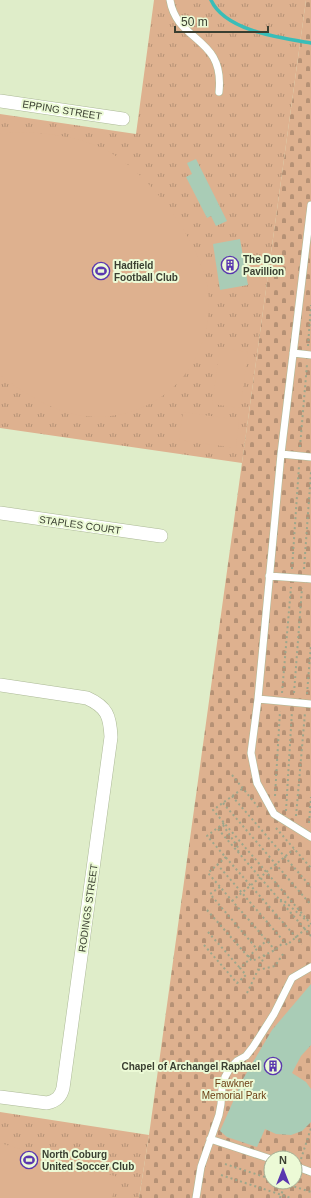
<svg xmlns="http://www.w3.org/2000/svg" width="311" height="1198" font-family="Helvetica,sans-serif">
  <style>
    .cemetery { fill: url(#cemetery-stones); fill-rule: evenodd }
    .park { fill: url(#park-tufts) }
    .garden { fill: #deb18f }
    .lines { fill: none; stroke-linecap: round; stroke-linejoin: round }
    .stream { stroke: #39bdb8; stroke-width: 3.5 }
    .building { fill: #a9ccb6 }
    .service-casing { stroke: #acb997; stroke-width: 8 }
    .minor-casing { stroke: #acb997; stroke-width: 14 }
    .path { stroke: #9ca68b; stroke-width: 2; stroke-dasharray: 2 3; stroke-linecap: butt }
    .service { stroke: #fff; stroke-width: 7 }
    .minor { stroke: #fff; stroke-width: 13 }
    .labels { text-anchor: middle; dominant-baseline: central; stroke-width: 4; stroke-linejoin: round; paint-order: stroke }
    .street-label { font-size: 10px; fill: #3a3f31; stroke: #ecfad6 }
    .poi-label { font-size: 10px; font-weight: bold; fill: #3a3f31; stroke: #ecfad6; text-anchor: start }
    .park-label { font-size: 10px; fill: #6c3e14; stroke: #ecfad6 }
  </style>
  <defs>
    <pattern id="cemetery-stones" width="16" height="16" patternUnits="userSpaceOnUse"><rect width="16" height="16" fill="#deb18f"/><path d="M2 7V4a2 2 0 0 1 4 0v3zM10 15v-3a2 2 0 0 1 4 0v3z" fill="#b59175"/></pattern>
    <pattern id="park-tufts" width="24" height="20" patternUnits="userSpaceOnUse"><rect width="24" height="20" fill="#deb18f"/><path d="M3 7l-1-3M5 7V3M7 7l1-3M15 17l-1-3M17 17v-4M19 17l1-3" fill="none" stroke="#b59175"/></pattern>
  </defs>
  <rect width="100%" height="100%" fill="#dfedc9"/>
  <path class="cemetery" d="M306,0H311V1198H139L149,1135ZM271,1158H295V1182H271Z"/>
  <path class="park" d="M154,0H306L242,463L0,428V114L136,134Z
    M0,1112L149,1135L139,1198H0Z"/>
  <path class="garden" d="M13,132C43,132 75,136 102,148C149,170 210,251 209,304C208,373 152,424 83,416C53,412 24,393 0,375V134Z
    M220,348L248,352L240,408L212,404Z
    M183,412L239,420L236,448L179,440Z
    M0,1143L118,1177L112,1198H0Z"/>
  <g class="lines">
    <path class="stream" d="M211,0C225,31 281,38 311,43"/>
  </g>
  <path class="building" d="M196,159L227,221L216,226L211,216L207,218L186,177L192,174L187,163Z
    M240,239L248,285L220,290L213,244Z
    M311,984V1045L301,1056L292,1073L306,1082L311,1089V1122L302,1131L291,1135L276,1134L265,1129L257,1147L227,1137L220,1131L243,1079L272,1030Z"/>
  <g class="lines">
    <defs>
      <path id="service" d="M170,0C177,43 225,36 219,92
        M311,205L281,454L258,699L251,753L257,783L274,814L311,837
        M293,353L311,355
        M281,454L311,457
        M269,576L311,579
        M258,699L311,704
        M210,1139L271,1159
        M295,1166L311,1172
        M196,1198L201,1167L219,1115L221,1104L222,1088L225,1077L230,1068L237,1061L246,1056L253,1047L274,1014L292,978L311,967"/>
      <path id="minor" d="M0,101L123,119
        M0,513L161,536
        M0,685L87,698C107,707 110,716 111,737L63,1088C61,1097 56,1101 47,1103L0,1097"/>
    </defs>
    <use href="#service" class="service-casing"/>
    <use href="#minor" class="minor-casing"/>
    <path class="path" d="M308,346L311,305
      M300,447L307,364
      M292,569L299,466
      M304,569L311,472
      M282,693L291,587
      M294,693L302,588
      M307,694L311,644
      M232,775L258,807
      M242,789L213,810L311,924
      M232,796L311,887
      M275,796L280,711
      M223,803L311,905
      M286,811L292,711
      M296,816L305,713
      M224,823L207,836L302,944
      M309,823L311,797
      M223,825L239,849L238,852
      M276,828L311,868
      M218,829L311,936
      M226,857L208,873L275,950
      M217,864L287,945L311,924
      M220,887L210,894L257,949
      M280,900H283L307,921
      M232,901L294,849
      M207,910L252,961L275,950L284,942
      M208,932L240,968
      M204,945L237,983L246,975L240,968L250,959
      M248,957L266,941
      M258,970L275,966L283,954
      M247,993L265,955
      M301,1159L311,1128
      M225,1164L271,1179
      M221,1175L291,1198
      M280,1182L311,1192
      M280,1198L285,1184"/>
    <use href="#service" class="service"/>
    <use href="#minor" class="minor"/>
  </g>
  <defs>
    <symbol id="building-ring" viewBox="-11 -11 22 22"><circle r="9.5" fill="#ecfad6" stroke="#5a37af" stroke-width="1.5"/><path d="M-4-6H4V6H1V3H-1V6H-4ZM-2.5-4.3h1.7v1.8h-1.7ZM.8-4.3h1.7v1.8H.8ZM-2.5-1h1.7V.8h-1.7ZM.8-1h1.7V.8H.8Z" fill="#5a37af"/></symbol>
    <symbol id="stadium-ring" viewBox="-11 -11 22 22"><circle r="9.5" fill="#ecfad6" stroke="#5a37af" stroke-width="1.5"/><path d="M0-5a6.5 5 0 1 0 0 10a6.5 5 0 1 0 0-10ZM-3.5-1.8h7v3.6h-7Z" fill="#5a37af"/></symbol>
  </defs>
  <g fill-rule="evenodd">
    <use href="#building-ring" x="220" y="255" width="20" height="20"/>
    <use href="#stadium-ring" x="91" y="261" width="20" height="20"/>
    <use href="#building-ring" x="263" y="1056" width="20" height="20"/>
    <use href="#stadium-ring" x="19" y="1150" width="20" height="20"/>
  </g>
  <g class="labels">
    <g class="street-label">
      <text transform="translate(62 110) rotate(9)">EPPING STREET</text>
      <text transform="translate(80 525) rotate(8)">STAPLES COURT</text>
      <text transform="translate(88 908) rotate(-82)">RODINGS STREET</text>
    </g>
    <g class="poi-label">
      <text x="243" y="259">The Don<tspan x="243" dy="12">Pavillion</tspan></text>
      <text x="114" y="265">Hadfield<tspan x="114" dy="12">Football Club</tspan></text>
      <text x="260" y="1066" text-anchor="end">Chapel of Archangel Raphael</text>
      <text x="42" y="1154">North Coburg<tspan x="42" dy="12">United Soccer Club</tspan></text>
    </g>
    <g class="park-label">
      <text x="234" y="1083">Fawkner<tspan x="234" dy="12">Memorial Park</tspan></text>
    </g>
  </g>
  <g transform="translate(283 1170)"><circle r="19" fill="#ecfad6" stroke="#a5af94"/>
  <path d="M0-3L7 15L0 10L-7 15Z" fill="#5a37af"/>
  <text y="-6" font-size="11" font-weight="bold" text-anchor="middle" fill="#3a3f31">N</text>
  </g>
  <path d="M175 26v6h93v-6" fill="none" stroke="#3a3f31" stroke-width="2"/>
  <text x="181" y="26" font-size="12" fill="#3a3f31" stroke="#ecfad6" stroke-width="3" paint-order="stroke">50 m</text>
</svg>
